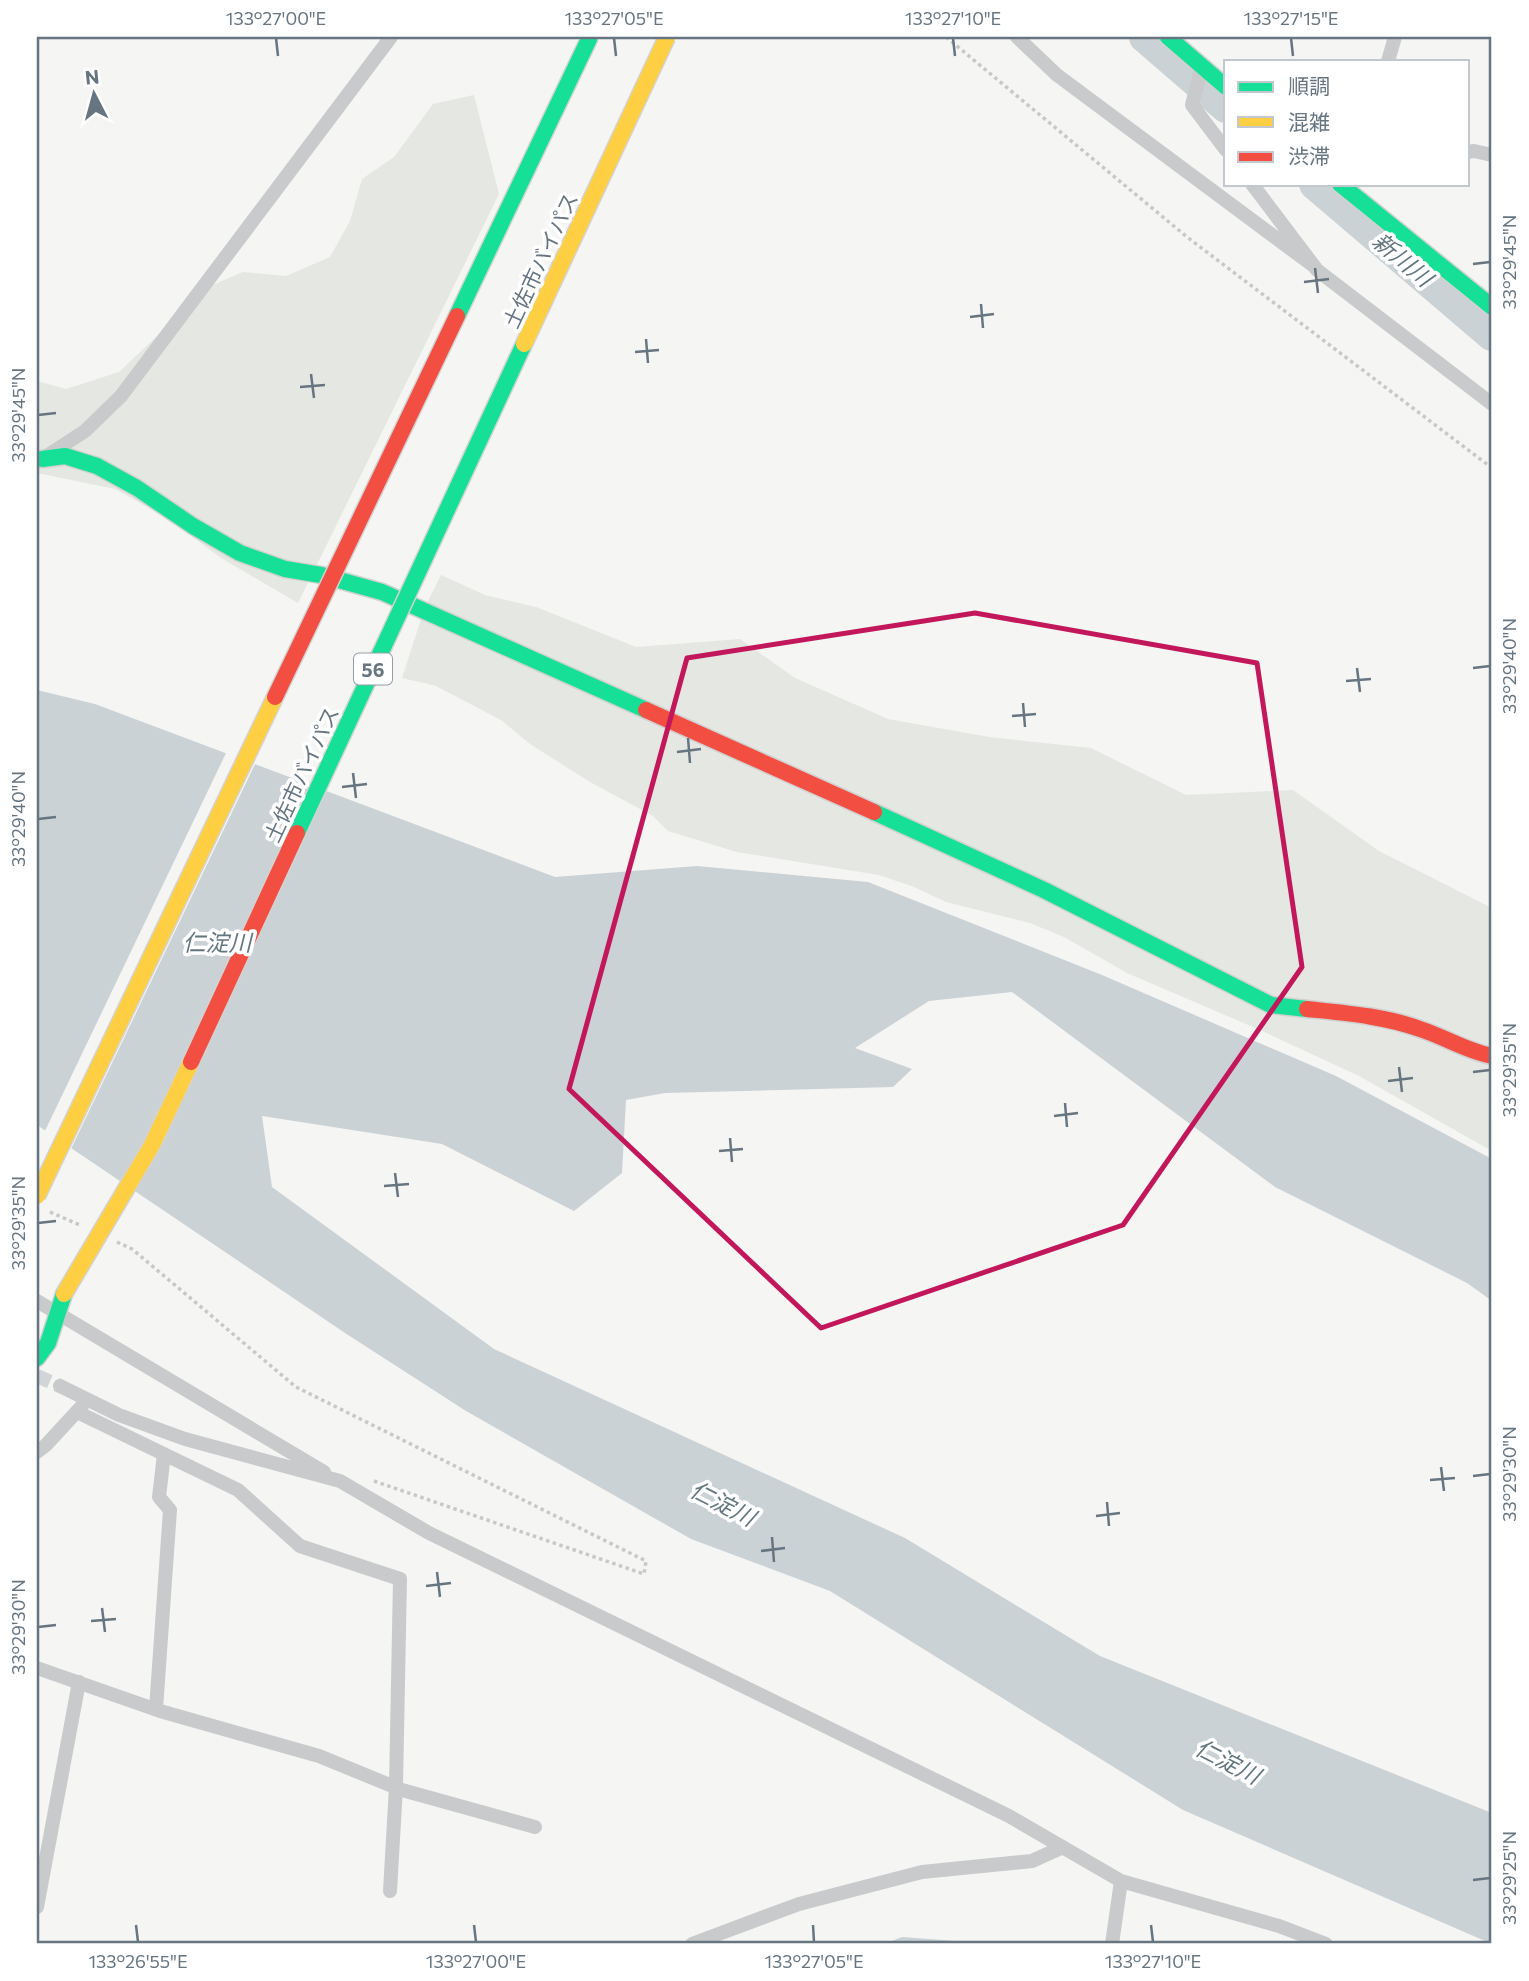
<svg xmlns="http://www.w3.org/2000/svg" width="1529" height="1981" font-family="Commissioner,'Noto Sans JP',sans-serif">
  <style>
    .green { fill: #e4e7e2 }
    .water { fill: #cbd2d5 }
    .pier { fill: #f5f5f4 }
    .lines { fill: none; stroke-linecap: round; stroke-linejoin: round }
    .river { stroke: #cbd2d5; stroke-width: 32 }
    .street-tunnel { stroke: #d2d5d7; stroke-width: 14; stroke-dasharray: 14 7; stroke-linecap: butt }
    .fast-casing { stroke: #d1d1d2; stroke-width: 19 }
    .jam-casing { stroke: #d1d1d2; stroke-width: 19 }
    .path { stroke: #c7c8c9; stroke-width: 3.5; stroke-dasharray: 3.5 3.5; stroke-linecap: butt }
    .street { stroke: #c9cacb; stroke-width: 14 }
    .fast { stroke: #16e098; stroke-width: 16 }
    .jam { stroke: #f24e42; stroke-width: 16 }
    .fast-bridge-casing { stroke: #d2d3d3; stroke-width: 19; stroke-linecap: butt }
    .slow-bridge-casing { stroke: #d2d3d3; stroke-width: 19; stroke-linecap: butt }
    .jam-bridge-casing { stroke: #d2d3d3; stroke-width: 19; stroke-linecap: butt }
    .fast-bridge { stroke: #16e098; stroke-width: 16 }
    .slow-bridge { stroke: #ffcf43; stroke-width: 16 }
    .jam-bridge { stroke: #f24e42; stroke-width: 16 }
    .marked { fill: none; stroke: #c2185b; stroke-width: 5; stroke-linejoin: round }
    .ticks { fill: none; stroke: #677581; stroke-width: 2.5 }
    .labels { text-anchor: middle; dominant-baseline: central; stroke-width: 7; stroke-linejoin: round; paint-order: stroke }
    .shield { fill: #fff; stroke: #959ea7; stroke-width: 2 }
    .shield-label { font-size: 19px; font-weight: bold; fill: #677581 }
    .street-label { font-size: 21px; fill: #677581; stroke: #fff }
    .water-label { font-size: 23px; font-style: italic; fill: #63767e; stroke: #fff }
    .neatline { fill: none; stroke: #677581; stroke-width: 2.5 }
    .ticks-label { font-size: 18px; text-anchor: middle; fill: #677581 }
  </style>
  <rect width="100%" height="100%" fill="#f5f5f4"/>
  <path class="green" d="M474,95L499,194L298,603L221,558L167,518L115,489L37,473V381L66,389L119,372L210,286L243,272L286,276L330,257L350,221L362,179L394,157L433,104Z
    M441,575L485,595L536,607L636,647L740,639L795,678L888,719L989,737L1091,748L1186,795L1293,790L1379,851L1492,908V1151L1359,1076L1260,1030L1127,973L1064,937L1030,923L946,902L914,887L879,875L737,852L668,831L653,816L590,782L530,744L501,720L436,686L402,678L425,607Z"/>
  <path class="water" d="M37,690L95,704L555,877L697,866L868,882L1102,975L1336,1076L1492,1159V1301L1467,1283L1275,1187L1012,992L929,1001L855,1048L912,1069L893,1087L665,1093L626,1100L622,1173L574,1211L442,1144L262,1116L272,1187L494,1349L905,1538L1100,1656L1492,1813V1944L1183,1810L830,1591L691,1539L466,1411L345,1333L37,1125Z
    M902,1937L996,1944H884Z"/>
  <path class="pier" d="M227,751L256,762L70,1151L44,1133Z"/>
  <g class="lines">
    <path class="river" d="M1145,37L1226,107
      M1315,184L1492,335"/>
    <path class="street-tunnel" d="M37,1376L60,1386"/>
    <defs>
      <path id="fast" d="M1168,37L1226,87
        M1340,184L1492,307
        M42,459L65,456L97,466L137,488L193,526L240,553L285,569L321,575L382,592L646,710
        M874,812L1044,890L1271,1005L1307,1009
        M37,1358L48,1343L64,1294"/>
      <path id="jam" d="M646,710L874,812
        M1307,1009C1345,1013 1384,1016 1420,1029C1445,1037 1466,1051 1492,1056"/>
    </defs>
    <use href="#fast" class="fast-casing"/>
    <use href="#jam" class="jam-casing"/>
    <path class="path" d="M946,37L1187,237L1492,468
      M50,1212L82,1226
      M117,1242L132,1249L296,1387L646,1561L644,1574L371,1480"/>
    <path class="street" d="M1017,37L1057,75L1315,267
      M1388,61L1395,37
      M1202,66L1192,105L1226,150
      M1468,152L1474,151L1492,155
      M1252,184L1317,270L1492,404
      M45,457L85,431L121,396L391,37
      M37,1301L324,1472
      M60,1386L119,1415L185,1439L340,1481L429,1533L1009,1816L1121,1881L1279,1926L1326,1944
      M77,1412L238,1490L300,1546L400,1579L396,1787L390,1891
      M37,1452L46,1445L82,1406
      M37,1668L160,1711L319,1756L402,1790L535,1827
      M156,1709L170,1510L159,1497L164,1454
      M37,1907L79,1682
      M692,1944L799,1904L922,1872L1032,1861L1063,1847
      M1112,1944L1121,1881"/>
    <use href="#fast" class="fast"/>
    <use href="#jam" class="jam"/>
    <defs>
      <path id="fast-bridge" d="M457,316L590,37
        M297,833L524,344"/>
      <path id="slow-bridge" d="M524,344L667,37
        M37,1196L275,697
        M64,1294L152,1145L191,1062"/>
      <path id="jam-bridge" d="M275,697L457,316
        M191,1062L297,833"/>
    </defs>
    <use href="#fast-bridge" class="fast-bridge-casing"/>
    <use href="#slow-bridge" class="slow-bridge-casing"/>
    <use href="#jam-bridge" class="jam-bridge-casing"/>
    <use href="#fast-bridge" class="fast-bridge"/>
    <use href="#slow-bridge" class="slow-bridge"/>
    <use href="#jam-bridge" class="jam-bridge"/>
  </g>
  <path class="marked" d="M975,613L1257,663L1302,967L1123,1225L821,1328L569,1089L687,658Z"/>
  <path class="ticks" d="M276,38L278,56M614,38L616,56M953,38L955,56M1291,38L1293,56M1473,264L1490,262M1315,268L1318,293M1304,282L1329,279M981,304L983,328M970,317L994,314M646,339L648,363M635,352L659,350M311,374L314,398M300,387L325,385M38,415L56,413M1357,668L1360,692M1473,668L1490,666M1346,681L1371,679M1023,703L1025,727M1012,716L1036,714M688,738L690,763M677,752L701,749M353,773L356,798M342,787L367,784M38,819L56,817M1399,1067L1402,1092M1473,1072L1490,1070M1388,1081L1413,1078M1065,1103L1067,1127M1054,1116L1078,1113M730,1138L732,1162M719,1151L743,1149M395,1173L398,1197M384,1186L409,1184M38,1223L56,1221M1441,1467L1444,1491M1473,1476L1490,1474M1430,1480L1455,1478M1107,1502L1109,1526M1096,1516L1120,1513M772,1537L774,1562M761,1551L785,1548M437,1572L440,1597M426,1586L451,1583M102,1608L105,1632M91,1621L116,1619M38,1627L56,1625M1473,1880L1490,1878M136,1925L138,1942M474,1925L476,1942M813,1925L814,1942M1151,1925L1153,1942"/>
  <g class="labels">
    <rect class="shield" x="354" y="653.5" width="38" height="31" rx="5"/>
    <g class="shield-label">
      <text x="373" y="669">56</text>
    </g>
    <g class="street-label">
      <text transform="translate(540 260) rotate(-65)">土佐市バイパス</text>
      <text transform="translate(301 774) rotate(-65)">土佐市バイパス</text>
    </g>
    <g class="water-label">
      <text transform="translate(1403 259) rotate(40)">新川川</text>
      <text x="217" y="942">仁淀川</text>
      <text transform="translate(723 1503) rotate(27)">仁淀川</text>
      <text transform="translate(1228 1761) rotate(27)">仁淀川</text>
    </g>
  </g>
  <rect width="1529" height="1981" fill="none" stroke="#ffffff" stroke-width="77"/>
  <rect x="1224" y="60" width="245" height="126" fill="#ffffff" stroke="#c2c8cd" stroke-width="2"/>
  <rect x="1238" y="82" width="35" height="10" fill="#16e098" stroke="#c2c8cd" stroke-width="2"/>
  <text x="1288" y="94" font-size="21" fill="#677581">順調</text>
  <rect x="1238" y="117" width="35" height="10" fill="#ffcf43" stroke="#c2c8cd" stroke-width="2"/>
  <text x="1288" y="130" font-size="21" fill="#677581">混雑</text>
  <rect x="1238" y="152" width="35" height="10" fill="#f24e42" stroke="#c2c8cd" stroke-width="2"/>
  <text x="1288" y="164" font-size="21" fill="#677581">渋滞</text>
  <g transform="translate(94 94) rotate(354)" stroke="#ffffff" stroke-width="5" paint-order="stroke">
  <path d="M0-5L12 26L0 18L-12 26Z" fill="#677581"/>
  <text y="-10" font-size="19" font-weight="bold" text-anchor="middle" fill="#677581">N</text>
  </g>
  <rect x="38" y="38" width="1452" height="1904" class="neatline"/>
  <g class="ticks-label">
    <text x="276" y="25">133°27'00"E</text>
    <text x="614" y="25">133°27'05"E</text>
    <text x="953" y="25">133°27'10"E</text>
    <text x="1291" y="25">133°27'15"E</text>
    <text transform="translate(1510 262) rotate(-90)" y="6">33°29'45"N</text>
    <text transform="translate(19 415) rotate(-90)" y="6">33°29'45"N</text>
    <text transform="translate(1510 666) rotate(-90)" y="6">33°29'40"N</text>
    <text transform="translate(19 819) rotate(-90)" y="6">33°29'40"N</text>
    <text transform="translate(1510 1070) rotate(-90)" y="6">33°29'35"N</text>
    <text transform="translate(19 1223) rotate(-90)" y="6">33°29'35"N</text>
    <text transform="translate(1510 1474) rotate(-90)" y="6">33°29'30"N</text>
    <text transform="translate(19 1627) rotate(-90)" y="6">33°29'30"N</text>
    <text transform="translate(1510 1878) rotate(-90)" y="6">33°29'25"N</text>
    <text x="138" y="1968">133°26'55"E</text>
    <text x="476" y="1968">133°27'00"E</text>
    <text x="814" y="1968">133°27'05"E</text>
    <text x="1153" y="1968">133°27'10"E</text>
  </g>
</svg>
